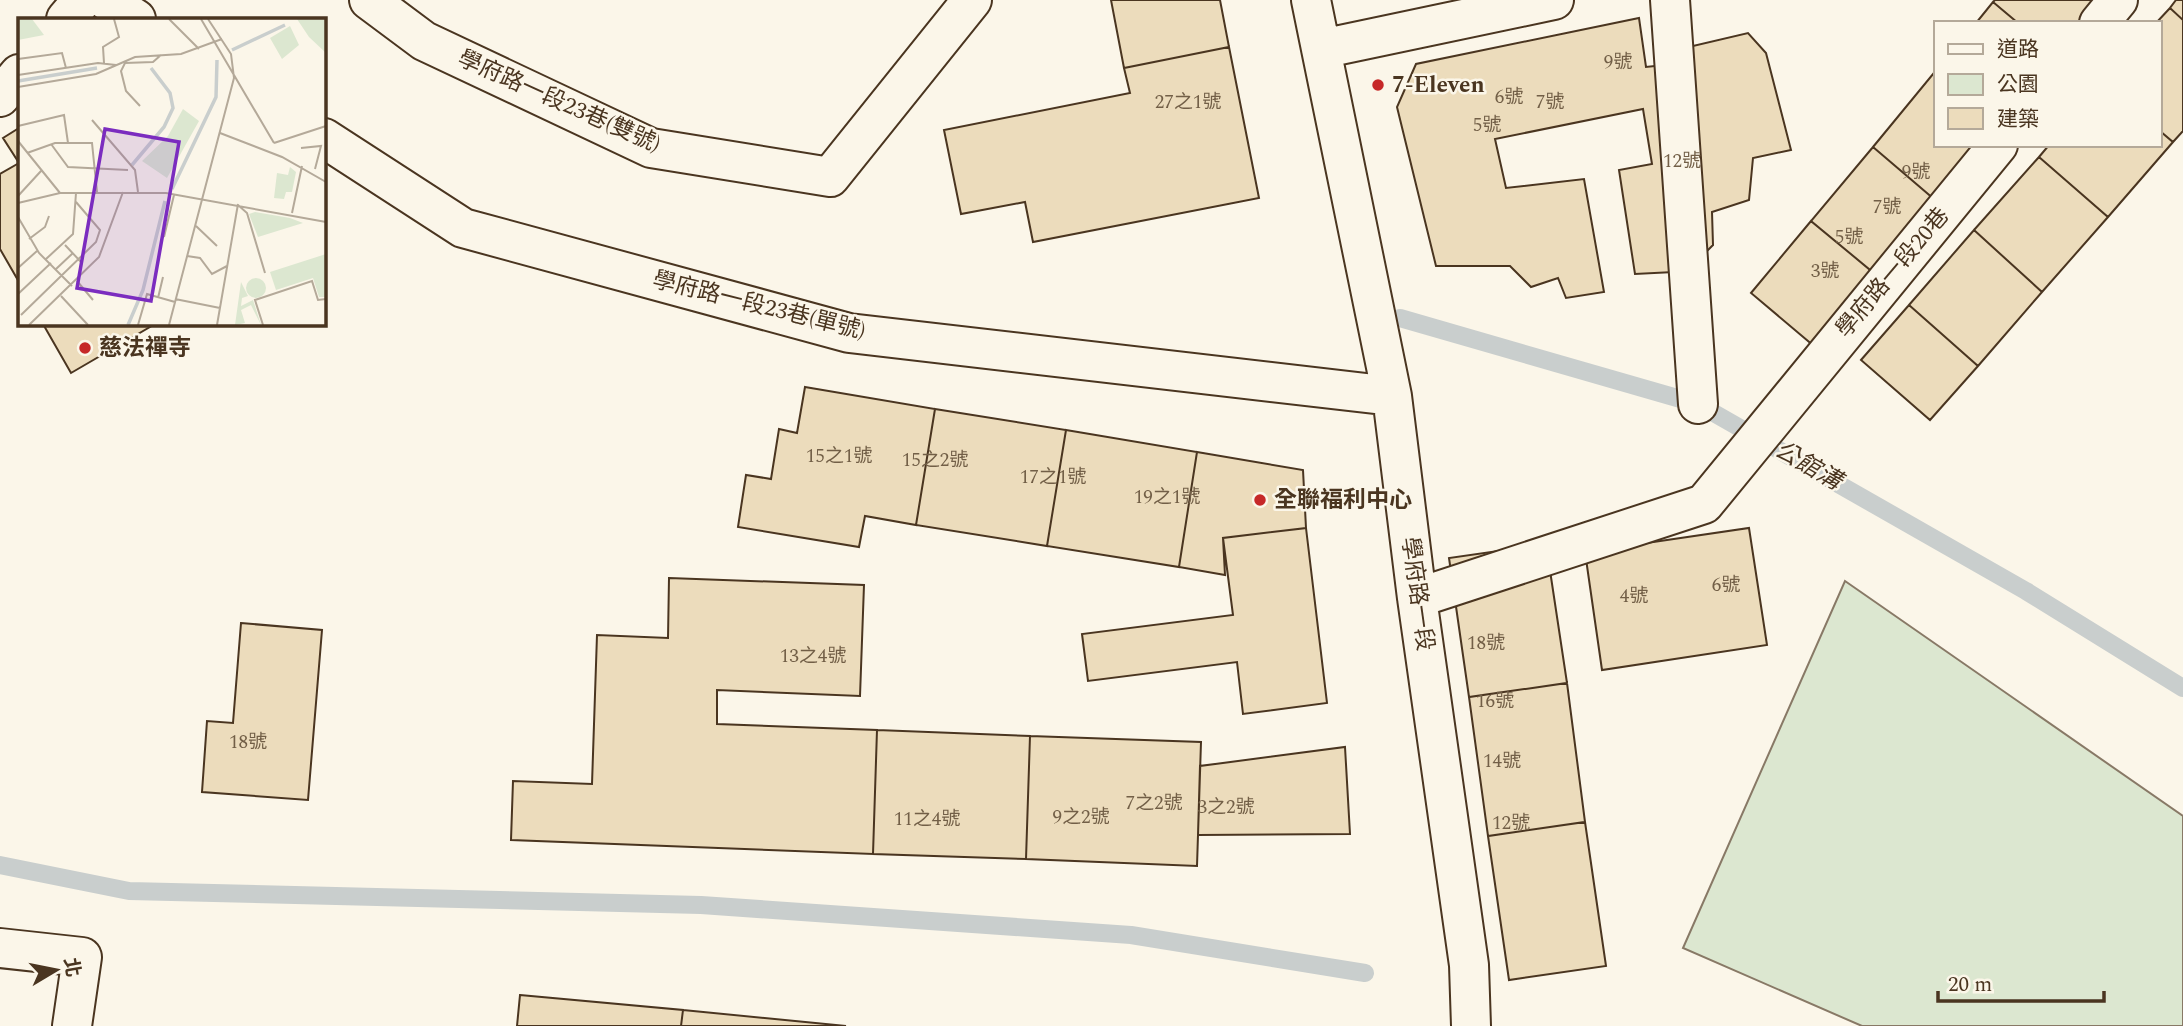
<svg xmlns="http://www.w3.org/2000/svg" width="2183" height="1026" font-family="Spectral,'Noto Sans TC',serif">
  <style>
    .green { fill: #dce7d0; stroke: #887966; stroke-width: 2 }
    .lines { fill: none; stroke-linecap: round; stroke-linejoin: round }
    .stream { stroke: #c9cecd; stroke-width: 18 }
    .building { fill: #ecdcbc; stroke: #4a3520; stroke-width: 2 }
    .minor-casing { stroke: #4a3520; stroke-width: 42 }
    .minor { stroke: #fbf6e9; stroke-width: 38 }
    .poi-dot { fill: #c62828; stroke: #fbf6e9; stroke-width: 2.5 }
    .labels { text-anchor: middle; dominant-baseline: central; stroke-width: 5; stroke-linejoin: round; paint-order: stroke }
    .number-label { font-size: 19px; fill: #725f47 }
    .poi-label { font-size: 23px; font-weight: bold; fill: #4a3520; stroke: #fbf6e9; text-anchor: start }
    .street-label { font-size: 23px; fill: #4a3520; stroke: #fbf6e9 }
    .water-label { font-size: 24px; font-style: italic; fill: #4a3520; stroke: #fbf6e9 }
    .inset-river { fill: none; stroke: #c9cecd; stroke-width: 3.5 }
    .inset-road { fill: none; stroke: #b4a999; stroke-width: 2 }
    .view { fill: #7b2cbf; fill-opacity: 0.15; stroke: #7b2cbf; stroke-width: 3.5 }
    .inset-edge { fill: none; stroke: #4a3520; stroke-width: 3.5 }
  </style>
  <rect width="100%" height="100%" fill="#fbf6e9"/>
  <path class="green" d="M1845,581L2183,816V1026H1862L1683,948Z"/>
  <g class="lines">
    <path class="stream" d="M1400,318L1698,404L2026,591L2183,688
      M0,865L129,891L701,905L1131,935L1365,973"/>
  </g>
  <path class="building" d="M1111,0H1220L1229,47L1124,68Z
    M1995,0H2124L2105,23H2018L1993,2Z
    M2176,0H2183V20L2170,8Z
    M1993,2L2018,23H1976Z
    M2170,8L2183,20V131L2173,142L2160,131V23H2156Z
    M1639,18L1646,67L1664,65L1663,53L1748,33L1766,53L1791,150L1753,158L1749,200L1712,212L1713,245L1693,265L1674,272L1635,274L1619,170L1652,164L1643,109L1495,139L1506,188L1584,179L1604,292L1566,298L1558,278L1531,287L1510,266H1436L1397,107L1416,64Z
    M1229,47L1259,198L1033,242L1025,202L961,214L944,130L1130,93L1124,68Z
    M1933,74L1936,77V145H2004L1948,211L1873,147Z
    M19,128V282L0,249V174L19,163L3,138Z
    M2160,131L2173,142L2108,217L2039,157L2049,145H2160Z
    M1873,147L1948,211L1887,284L1811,221Z
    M2039,157L2108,217L2042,292L1974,230Z
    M1811,221L1887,284L1827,357L1751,293Z
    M1974,230L2042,292L1978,366L1909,305Z
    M1909,305L1978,366L1930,420L1861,360Z
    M43,324H155L71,373Z
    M805,387L935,409L916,525L865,516L859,547L738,527L746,475L771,479L779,429L797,433Z
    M935,409L1066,430L1047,546L916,525Z
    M1066,430L1197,452L1179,567L1047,546Z
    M1197,452L1303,470L1306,528L1223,538L1225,575L1179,567Z
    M1306,528L1327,703L1243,714L1237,662L1088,681L1082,634L1233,615L1223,538Z
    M1749,528L1767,645L1602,670L1585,552Z
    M1546,544L1567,683L1469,697L1449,558Z
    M669,578L864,585L860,696L717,690V724L877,730L873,854L511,840L513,781L592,784L597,635L668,638Z
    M241,623L322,630L308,800L202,792L207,721L233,723Z
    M1567,683L1585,822L1488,836L1469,697Z
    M877,730L1030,736L1026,859L873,854Z
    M1030,736L1201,742L1197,866L1026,859Z
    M1345,747L1350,834L1198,835L1200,766Z
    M1585,822L1606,966L1509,980L1488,836Z
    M520,995L683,1010L681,1026H517Z
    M683,1010L846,1026H681Z"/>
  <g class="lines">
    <defs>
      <path id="minor" d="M106,0L136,19
        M369,0L424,41L651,148L830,177L972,0
        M1311,0L1392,396L1417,598L1469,965L1471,1026
        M1670,0L1698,404
        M66,19L82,0
        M2099,23L2118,0
        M1321,49L1554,0
        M0,97L19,74
        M324,138L463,228L849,333L1392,396
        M1417,598L1704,504L1998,145
        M0,948L82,957L72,1026"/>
    </defs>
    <use href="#minor" class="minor-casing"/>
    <use href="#minor" class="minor"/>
  </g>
  <g class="poi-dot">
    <circle cx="1378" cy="85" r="7"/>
    <circle cx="85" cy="348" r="7"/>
    <circle cx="1260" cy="500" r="7"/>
  </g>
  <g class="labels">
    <g class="number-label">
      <text x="1618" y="62">9號</text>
      <text x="1509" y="97">6號</text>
      <text x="1188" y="102">27之1號</text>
      <text x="1550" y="102">7號</text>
      <text x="1487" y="125">5號</text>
      <text x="1682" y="161">12號</text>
      <text x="1916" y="172">9號</text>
      <text x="1887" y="207">7號</text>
      <text x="1849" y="237">5號</text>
      <text x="1825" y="271">3號</text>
      <text x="839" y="456">15之1號</text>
      <text x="935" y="460">15之2號</text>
      <text x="1053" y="477">17之1號</text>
      <text x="1167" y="497">19之1號</text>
      <text x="1726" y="585">6號</text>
      <text x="1634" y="596">4號</text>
      <text x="1486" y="643">18號</text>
      <text x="813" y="656">13之4號</text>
      <text x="1495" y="701">16號</text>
      <text x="248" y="742">18號</text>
      <text x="1502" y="761">14號</text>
      <text x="1154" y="803">7之2號</text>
      <text x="1226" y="807">3之2號</text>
      <text x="1081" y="817">9之2號</text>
      <text x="927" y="819">11之4號</text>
      <text x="1511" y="823">12號</text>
    </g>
    <g class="poi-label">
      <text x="1392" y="85">7-Eleven</text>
      <text x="99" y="348">慈法禪寺</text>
      <text x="1274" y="500">全聯福利中心</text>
    </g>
    <g class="street-label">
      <text transform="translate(559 102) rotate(24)">學府路一段23巷(雙號)</text>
      <text transform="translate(1893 273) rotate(-50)">學府路一段20巷</text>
      <text transform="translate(759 306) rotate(14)">學府路一段23巷(單號)</text>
      <text transform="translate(1417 594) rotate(82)">學府路一段</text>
    </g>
    <g class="water-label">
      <text transform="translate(1808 466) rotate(30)">公館溝</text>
    </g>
  </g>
  <g transform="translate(18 18)">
    <rect width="308" height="308" fill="#fbf6e9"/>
    <path d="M0,1H14L26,17L0,22ZM279,1H308V35L291,19ZM272,8L281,27L264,41L252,20ZM165,91L181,103L149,160L124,143L150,118ZM272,149L278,154L274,174H268L266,181L256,180L259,155L270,157ZM237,194L272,200L285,205L240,219L231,196ZM308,236V279H301L295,260L258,272L252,254ZM228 270a10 10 0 1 1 20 0a10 10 0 1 1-20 0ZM223,264L230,278L224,280L223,288L235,282L243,307L233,287L223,292L227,305L217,307Z" fill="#dce7d0"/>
    <path class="inset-river" d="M214,32L267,7M0,63L79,50M114,147L146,109L155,90L152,75L133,50M154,171L198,79L199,42M110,307L125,272L147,183"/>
    <path class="inset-road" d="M151,1L181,31M183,1L256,125M0,41L44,35L48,50M86,45L85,29L101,19L96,1M0,57L80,45L98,47M0,69L78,56L117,39L163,36L204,21M122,88L108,73L103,53L107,45L135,44L143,37M74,102L117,152L120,174M0,108L46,97L50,125M202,115L264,139L308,164M0,123L42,175M256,125L308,108M33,126L50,149L110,152M283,130L303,128L297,151M9,135L37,125H74L79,174M0,178L23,153M0,185L42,175H148L308,204M220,187L229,195L247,255M274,195L284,148M0,199L21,235L54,268M178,208L199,228M146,219L156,177M11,221L27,209L31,198M47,227L63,244M169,238L182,240L194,256L209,248M28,241L55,216L58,175M0,250L19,233M38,251L55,235M59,263L75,282M0,276L33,245M43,278L70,307M140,280L145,259M157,281L202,290M3,297L78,224L82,212L58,184M11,307L81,239L105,174M120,307L129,276L157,284M151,307L216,60L213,36L190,1M199,307L220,186M245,307L237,282L294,263L300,282L308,281"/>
    <path class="view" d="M87,111L161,124L133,283L59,270Z"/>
    <rect width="308" height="308" class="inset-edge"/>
  </g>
  <rect x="1934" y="21" width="228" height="126" fill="#fbf6e9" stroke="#b4a999" stroke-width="2"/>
  <rect x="1948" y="44" width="35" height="10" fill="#fbf6e9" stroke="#b4a999" stroke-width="2"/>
  <text x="1997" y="56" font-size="21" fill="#4a3520">道路</text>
  <rect x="1948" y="74" width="35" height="21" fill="#dce7d0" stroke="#b4a999" stroke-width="2"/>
  <text x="1997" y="91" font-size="21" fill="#4a3520">公園</text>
  <rect x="1948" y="108" width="35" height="21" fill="#ecdcbc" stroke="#b4a999" stroke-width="2"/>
  <text x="1997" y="126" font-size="21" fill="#4a3520">建築</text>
  <g transform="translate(56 970) rotate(80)" stroke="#fbf6e9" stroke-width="5" paint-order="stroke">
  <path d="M0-5L12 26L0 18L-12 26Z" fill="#4a3520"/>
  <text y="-10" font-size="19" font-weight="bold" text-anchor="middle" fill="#4a3520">北</text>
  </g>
  <path d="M1938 991v10h166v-10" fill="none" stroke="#4a3520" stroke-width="3.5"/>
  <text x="1948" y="991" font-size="21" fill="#4a3520" stroke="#fbf6e9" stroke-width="5" paint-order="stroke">20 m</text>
</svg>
